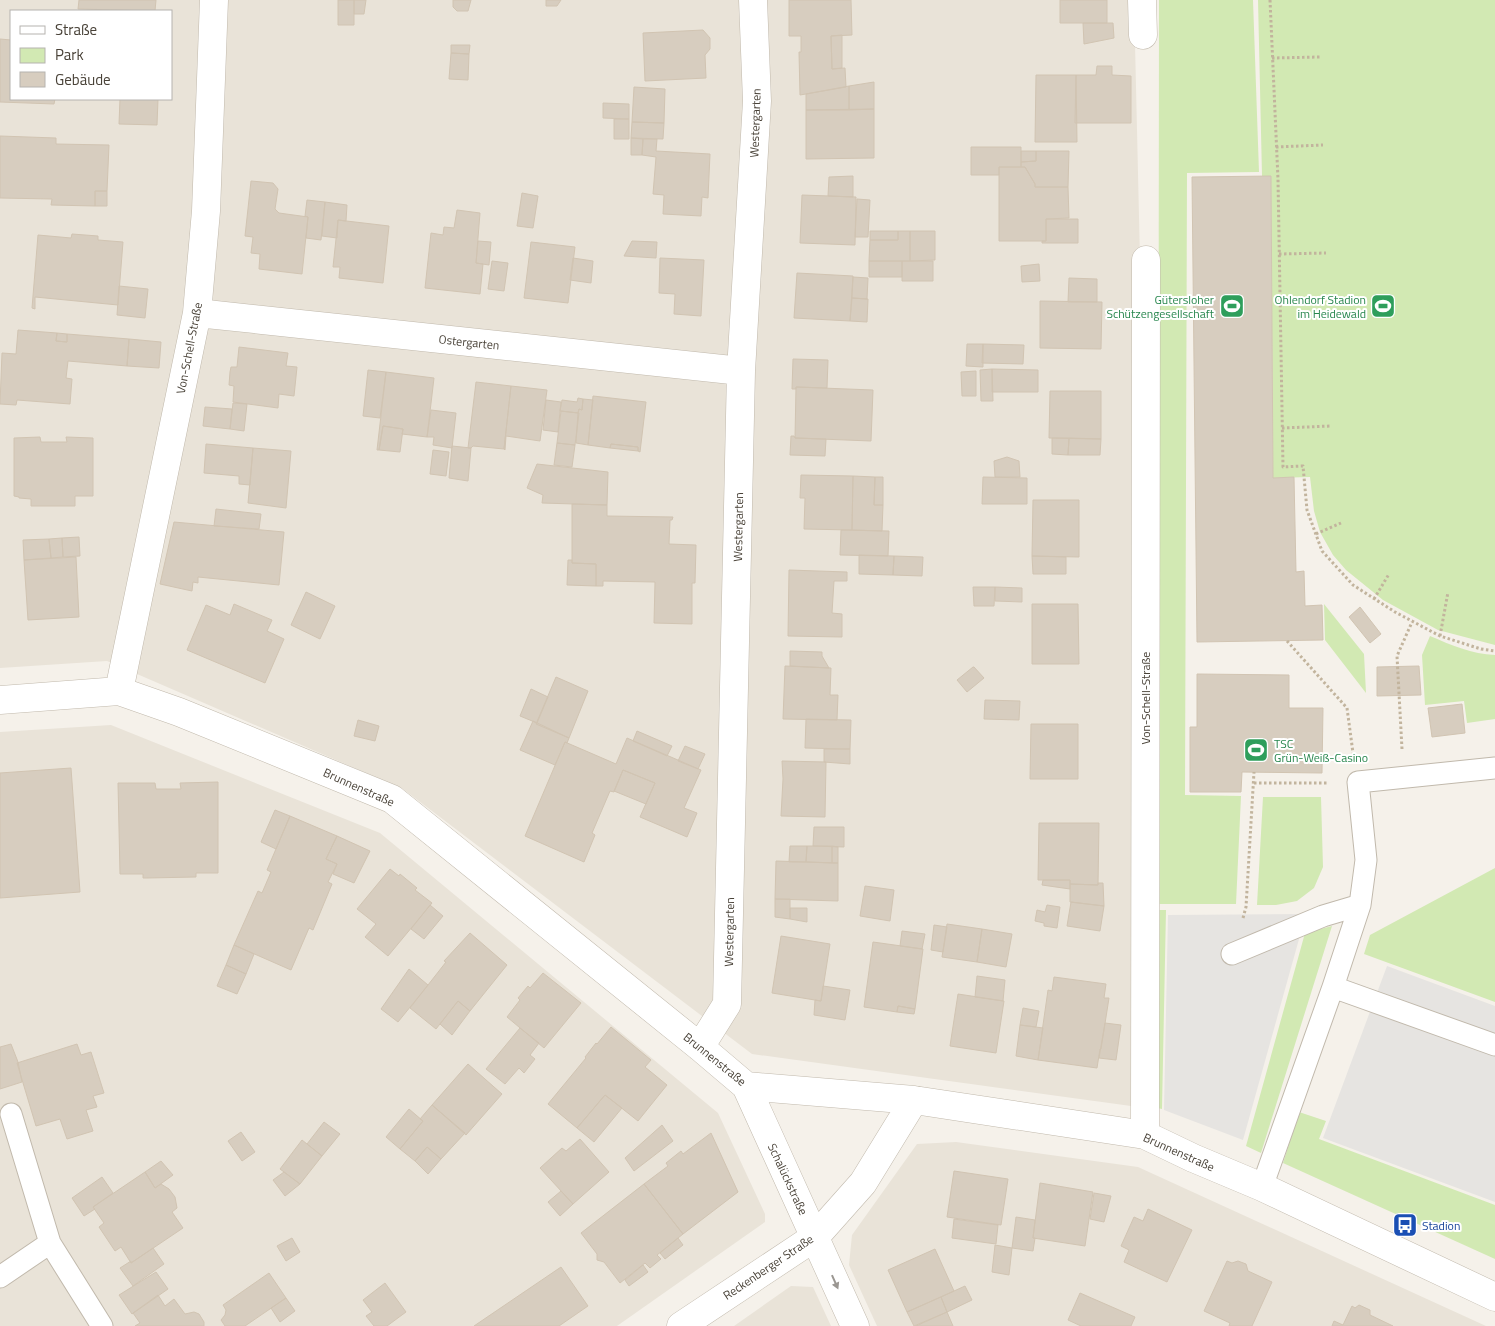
<svg xmlns="http://www.w3.org/2000/svg" width="1495" height="1326" font-family="'Titillium Web',sans-serif">
  <style>
    .residential { fill: #e9e3d8; fill-rule: evenodd }
    .green { fill: #d2e9b3 }
    .parking { fill: #e6e4e1 }
    .building { fill: #d7cdbf; stroke: #d1c4b2 }
    .lines { fill: none; stroke-linecap: round; stroke-linejoin: round }
    .service-casing { stroke: #c1b9ac; stroke-width: 23 }
    .minor-casing { stroke: #c1b9ac; stroke-width: 29 }
    .path { stroke: #c2b49d; stroke-width: 3; stroke-dasharray: 2.5 2.5; stroke-linecap: butt }
    .service { stroke: #fff; stroke-width: 21 }
    .minor { stroke: #fff; stroke-width: 28 }
    .oneway { fill: #9b9792 }
    .labels { text-anchor: middle; dominant-baseline: central; stroke-width: 4; stroke-linejoin: round; paint-order: stroke }
    .street-label { font-size: 12px; fill: #494238; stroke: #fff }
    .leisure-label { font-size: 12px; fill: #27864d; stroke: #fff; text-anchor: end }
    .transit-label { font-size: 12px; fill: #164399; stroke: #fff; text-anchor: start }
  </style>
  <rect width="100%" height="100%" fill="#f5f1ea"/>
  <path class="residential" d="M0,0H1134L1140,260L1131,1106L752,1054L403,789L107,661L0,668ZM11,11H171V99H11Z
    M111,725L380,833L718,1113L765,1214V1222L617,1326H0V732Z
    M956,1142L1138,1167L1486,1326H877L849,1265L852,1235L917,1144Z
    M791,1286L813,1287L831,1326H734Z"/>
  <path class="green" d="M1159,0H1253L1259,172L1187,173L1185,795L1241,796L1236,904H1158Z
    M1258,0H1495V645L1438,630L1383,600L1346,570L1333,555L1320,532L1314,511L1310,477L1273,478L1271,176H1262Z
    M1324,604L1364,654L1366,693L1325,640Z
    M1430,636C1451,645 1472,654 1495,655V719L1467,723L1464,701L1425,705L1422,655Z
    M1263,797H1321L1323,867L1314,888L1297,901L1276,905H1257Z
    M1495,868V1002L1364,954L1370,935Z
    M1155,910H1166L1162,1109L1153,1107Z
    M1332,926L1261,1153L1246,1146L1305,933Z
    M1299,1112L1326,1121L1319,1139L1495,1205V1259L1283,1163Z"/>
  <path class="parking" d="M1306,914L1243,1140L1164,1110L1168,915Z
    M1387,966L1495,1006V1202L1323,1138Z"/>
  <path class="building" d="M79,0H156L155,11L78,9Z
    M338,0H354V25H338Z
    M354,0H366L364,14H354Z
    M453,0H471L468,11H457L453,7Z
    M546,0H561L557,6H546Z
    M789,0H851L852,35L831,36L832,69L845,68L846,87L800,95L799,52H801V36H789Z
    M1060,0H1107V23H1060Z
    M1083,23H1113L1114,38L1084,44Z
    M703,30L710,38V49L705,55L706,78L645,81L643,33Z
    M842,35V68L832,69L831,36Z
    M0,39L11,40V99H55L54,104L0,102Z
    M451,45H470L469,54L451,53Z
    M451,53L469,54L468,80L449,79Z
    M1097,66H1112V75L1131,76V123H1075L1076,75H1096Z
    M1036,75H1076L1077,142H1035Z
    M874,82V109L849,110V86Z
    M849,86V110H806V94Z
    M634,87L665,89L664,123L632,122Z
    M120,99H158L157,125L119,124Z
    M603,103L629,104V119L603,118Z
    M874,109V158L806,159V110Z
    M614,119H629V139H614Z
    M632,122L664,123L663,139L631,138Z
    M0,136L56,138V144L109,145L107,191H95V206L51,205L52,199L0,198Z
    M631,138L643,139L642,155H631Z
    M643,139H657L656,151L710,154L708,198L702,197L701,216L663,214L664,195L653,194L656,157L642,155Z
    M971,147H1021V167H999V175H971Z
    M1021,151H1036V161L1021,162Z
    M1036,151H1069L1068,187H1035V184L1025,167H1021V162L1036,161Z
    M999,167H1025L1035,184V187H1068L1069,218L1046,219V241H999Z
    M853,176V197L828,196L829,177Z
    M1271,176L1273,478L1294,477L1296,572L1304,571L1305,606L1322,605L1323,640L1197,642L1192,177Z
    M251,181L273,183L278,189L275,209L279,213L308,217L302,274L259,269L260,254L251,253L253,237L245,236Z
    M95,191H107V206H95Z
    M522,193L538,196L533,228L517,226Z
    M802,195L856,197L855,245L800,243Z
    M857,199L870,200L868,237H855Z
    M307,200L325,202L321,240L306,238L308,217L305,216Z
    M325,202L347,205L346,221L338,220L337,238L322,236Z
    M457,210L480,213L476,263L483,264L480,294L425,288L431,233L443,235L444,227L454,228Z
    M1046,219H1078V243H1042V241H1046Z
    M338,220L389,226L383,283L339,278L340,267H333Z
    M870,231H898V240H870Z
    M898,231H910V261H869L870,240H898Z
    M910,231H935V260L910,261Z
    M72,234L98,236V240L123,242L118,305L35,297V309L32,308L38,235L71,238Z
    M478,241L491,242L489,265L476,263Z
    M632,241L657,242L656,258L624,256Z
    M531,242L575,247L568,303L524,298Z
    M573,258L593,261L591,283L570,280Z
    M660,258L704,260L701,316L674,314L675,294L659,293Z
    M492,261L508,263L504,291L488,289Z
    M869,261H902V277H869Z
    M902,261H933V281H902Z
    M1039,264L1040,281L1022,282L1021,266Z
    M797,273L853,276L850,321L794,318Z
    M853,277L868,278L867,299L852,298Z
    M1069,278L1097,279V302H1068Z
    M119,286L148,289L145,318L117,315Z
    M852,298L868,299L867,322L850,321Z
    M1040,301L1102,302L1101,349L1040,348Z
    M18,330L57,333L56,341L67,342V334L129,339L127,366L68,361L66,378L72,379L70,404L17,400L16,405L0,404L2,353L16,354Z
    M57,333L67,334V342L56,341Z
    M129,339L161,342L159,368L127,366Z
    M967,344H983V367L966,366Z
    M983,344L1024,345L1023,364L982,363Z
    M239,347L288,353L286,366L297,367L294,396L279,394L278,408L233,402L234,386L229,385L230,372L231,367H237Z
    M793,359L828,360L827,388L796,387V389H792Z
    M992,369L1038,370V392H992Z
    M992,369L993,401H981L980,370Z
    M368,370L386,372L380,418L363,416Z
    M976,371V396H962L961,372Z
    M386,372L434,378L427,437L402,434L403,429L383,426L379,450H377Z
    M476,382L511,386L504,449L473,446L471,448H468Z
    M511,386L547,390L540,441L506,436L505,450L504,449Z
    M796,387L873,390L871,441L795,438Z
    M1050,391H1101V439L1049,438Z
    M593,396L646,402L640,452L638,451V447L611,444L610,448L588,445Z
    M578,398L583,399L582,410L579,409L578,413L560,411L562,400L577,402Z
    M583,399L593,400L588,445L576,443L578,413L579,409L582,410Z
    M546,400L561,402L558,432L543,430Z
    M233,403L247,404L244,431L230,429Z
    M205,407L232,409L230,429L203,426Z
    M431,410L456,413L452,448L433,445L434,437H427Z
    M561,411L579,413L575,445L557,443Z
    M383,426L403,429L400,452L379,450Z
    M791,436H794L795,438L826,439L825,456L790,455Z
    M40,437L41,442H67L66,437L93,438V496H75V506H31V499L19,498V497L14,496V438Z
    M1052,438H1069L1068,455L1052,454Z
    M1069,438L1101,439L1100,455H1068Z
    M557,443L575,445L572,467L554,465Z
    M206,444L253,448L250,485L239,484V476L204,473Z
    M611,444L638,447V451L610,448Z
    M452,446L471,448L468,481L449,478Z
    M253,448L291,451L286,508L248,503Z
    M433,450L449,452L446,476L430,474Z
    M1007,457L1019,461L1020,477H995L994,461Z
    M537,464L608,472L607,505L542,503L543,495L527,488Z
    M801,475L853,476L852,530L804,529L805,498H800Z
    M853,476L875,477L874,505H883L882,531L852,530Z
    M875,477H883V505H874Z
    M983,477L1027,478V504H982Z
    M1033,500H1079V557L1032,556Z
    M572,504L607,505V516L673,517L672,520H670L669,544L696,545L695,583H692V624L654,623L655,582L603,581V586H596V564L572,563Z
    M216,509L261,514L259,529L214,526Z
    M174,522L284,532L279,585L198,577V583L193,582L192,591L160,584Z
    M841,530L889,531L888,556L840,555Z
    M79,537L80,556L63,557L62,538Z
    M62,538L63,557L51,558L49,539Z
    M49,539L51,558L24,560L23,540Z
    M859,555L894,556L893,575L859,574Z
    M894,556L923,557L922,576L893,575Z
    M1032,556L1066,557V574H1033Z
    M76,557L79,617L28,620L24,560Z
    M568,560H572V563L596,564V586L567,585Z
    M789,570L847,572V581H834L832,613L842,614V637L788,636Z
    M973,587H995L994,606H974Z
    M995,587L1022,588V602L995,601Z
    M306,592L335,606L320,639L291,625Z
    M234,604L272,620L267,631L284,639L265,683L187,650L206,605L230,615Z
    M1032,604H1078L1079,664H1032Z
    M1360,607L1381,634L1370,643L1349,617Z
    M790,651L822,652V656L829,668L790,666Z
    M785,666L831,668L830,695H838L837,720L783,719Z
    M1419,666L1421,695L1377,696V667Z
    M973,667H974L984,678L967,692L957,680Z
    M1197,674L1289,675V708H1323L1322,773L1242,772L1241,792H1190V727H1197Z
    M556,677L588,691L569,738L536,724Z
    M531,689L548,697L537,723L520,716Z
    M985,700L1020,701L1019,720L984,719Z
    M1462,704L1465,733L1432,737L1428,708Z
    M806,719L851,720L850,749L805,748Z
    M358,720L379,726L375,741L354,736Z
    M533,721L569,738L567,743L565,742L555,765L520,750Z
    M1031,724H1078V779H1030Z
    M637,731L672,746L667,756L633,741Z
    M627,738L701,770L684,808L697,813L687,837L640,817L655,783L623,770L614,792L610,791L592,833L595,835L584,862L525,836L565,742L616,764Z
    M685,746L705,754L698,769L678,761Z
    M824,749H850V764L824,762Z
    M782,761L826,762L825,817L781,816L783,779Z
    M71,768L80,892L0,898V773Z
    M623,770L655,783L646,804L614,791Z
    M218,782V873H196V877L147,878H143V874H120L118,783H155L156,789H181L180,783Z
    M275,810L290,816L276,849L261,842Z
    M290,816L337,836L326,859L337,864L328,882L332,884L313,930L309,928L291,970L234,945L258,891L262,893L271,872L267,870Z
    M1039,823H1099L1098,885L1070,884V880H1038Z
    M814,827H844V847L813,846Z
    M337,836L370,851L354,883L333,874L337,864L326,859Z
    M790,846H807L806,862H789Z
    M807,846H832V863L806,862Z
    M832,846L838,847V863H832Z
    M776,861L838,863V901L775,899Z
    M390,869L399,876L400,874L417,888L415,890L432,903L388,956L365,937L376,924L357,909Z
    M1043,880H1070V889L1042,885Z
    M1098,883H1103L1104,906L1070,902V884L1098,885Z
    M865,886L894,890L890,921L860,916Z
    M775,899H790V919L775,917Z
    M1071,902L1104,906L1100,931L1067,926Z
    M430,905L443,916L424,939L411,929Z
    M1047,905L1060,907L1057,928L1044,926V923L1035,921L1037,910L1045,912Z
    M790,908H807V922L790,919Z
    M947,924L982,929L977,962L942,957Z
    M934,925L947,927L943,952L931,950Z
    M982,929L1012,934L1006,967L977,962Z
    M902,931L925,934L922,949L900,946Z
    M470,933L507,965L470,1011L458,1001L436,1029L410,1008L446,962L444,961Z
    M781,936L830,944L821,1001L772,993Z
    M873,942L923,949L915,1009L898,1006L897,1012L864,1007Z
    M234,945L254,954L246,974L226,965Z
    M226,965L246,974L237,994L217,986Z
    M409,969L428,985L398,1022L381,1009Z
    M543,973L581,1003L544,1048L507,1017L520,1000L518,998L528,986L530,988Z
    M977,976L1005,980L1003,1001L975,997Z
    M1054,977L1106,984L1104,998H1109L1101,1049H1100L1097,1068L1038,1060L1048,990L1052,991Z
    M823,986L850,990L845,1020L814,1015L815,1000L821,1001Z
    M958,994L1004,1001L996,1053L950,1046Z
    M458,1001L470,1011L452,1035L440,1024Z
    M898,1006L915,1009L914,1014L897,1012Z
    M1023,1008L1039,1011L1036,1027L1020,1025Z
    M1105,1023L1121,1025L1116,1060L1099,1058Z
    M1020,1025L1043,1028L1038,1060L1016,1056Z
    M611,1027L651,1060L645,1067L667,1085L638,1121L605,1095L577,1128L548,1104L586,1058L585,1057L596,1043L597,1044Z
    M520,1028L539,1043L530,1055L535,1059L524,1073L519,1068L505,1084L486,1069Z
    M11,1044L18,1062L22,1082L0,1089V1047Z
    M77,1044L81,1055L91,1052L104,1093L93,1096L97,1107L86,1110L93,1131L67,1139L60,1119L36,1126L17,1063Z
    M468,1064L502,1094L466,1135L432,1105Z
    M605,1095L622,1108L594,1142L577,1128Z
    M432,1105L465,1133L441,1159L427,1147L415,1161L400,1149L423,1121L420,1119Z
    M409,1109L423,1121L400,1149L386,1137Z
    M324,1122L340,1134L322,1156L307,1144Z
    M662,1125L673,1141L634,1171L625,1158Z
    M241,1132L255,1152L242,1161L228,1141Z
    M711,1133L738,1192L683,1234L644,1184L668,1166L666,1163L681,1151L683,1154Z
    M580,1139L609,1172L573,1204L540,1168L562,1148L566,1151Z
    M302,1140L322,1156L300,1184L280,1169Z
    M427,1147L441,1159L428,1174L415,1161Z
    M161,1161L173,1175L155,1188L145,1172Z
    M954,1171L1008,1179L1001,1225L947,1217Z
    M145,1172L155,1188L161,1184L169,1189L175,1197L177,1208L172,1212L183,1228L131,1263L121,1247L115,1251L99,1227L104,1223L93,1207Z
    M284,1172L300,1184L285,1196L273,1180Z
    M102,1177L113,1193L93,1207L95,1209L84,1216L72,1198Z
    M1040,1183L1093,1192L1085,1246L1033,1238Z
    M644,1184L683,1234L657,1255L661,1259L650,1268L645,1263L620,1283L604,1262L597,1260V1254L581,1233Z
    M561,1191L573,1204L560,1216L548,1202Z
    M1094,1193L1111,1196L1104,1222L1090,1219Z
    M1148,1209L1192,1230L1167,1282L1124,1262L1129,1250L1121,1246L1134,1217L1143,1221Z
    M1016,1217L1035,1220L1033,1238H1035L1033,1251L1012,1248Z
    M954,1219L998,1225L996,1244L952,1238Z
    M292,1238L300,1252L286,1261L277,1246Z
    M678,1238L683,1245L665,1259L660,1253Z
    M995,1245L1012,1248L1009,1275L992,1272Z
    M153,1248L164,1264L133,1286L120,1268L131,1261V1263Z
    M935,1249L954,1291L907,1312L888,1270Z
    M1227,1261L1232,1263L1238,1261L1246,1264L1248,1271L1272,1282L1252,1326H1229L1230,1323L1204,1311Z
    M643,1265L648,1272L629,1286L625,1280Z
    M561,1267L588,1306L559,1326H474Z
    M156,1272L168,1289L132,1314L119,1295Z
    M269,1273L286,1298L245,1326H225L221,1320L225,1315L226,1310L223,1305Z
    M385,1283L406,1312L387,1326H374L366,1316L372,1312L363,1300Z
    M965,1286L972,1300L947,1312L941,1297Z
    M1080,1293L1135,1317L1131,1326H1081L1068,1320Z
    M158,1295L165,1306L174,1299L185,1314L194,1312L199,1314L204,1322V1326H135L140,1323L133,1313Z
    M941,1297L947,1312L914,1326L907,1312Z
    M286,1298L295,1311L280,1322L271,1308Z
    M1359,1305L1370,1310V1315L1393,1326H1332L1334,1321L1343,1325L1352,1306L1355,1308Z
    M947,1312L953,1326H916Z"/>
  <g class="lines">
    <defs>
      <path id="service" d="M1232,954L1323,916L1360,905
        M1333,987L1360,905L1366,860L1358,782L1495,768
        M11,1114L50,1243L102,1326
        M1262,1187L1333,987L1495,1045
        M0,1277L50,1243"/>
      <path id="minor" d="M1142,0L1143,35
        M197,313L741,371
        M119,691L197,313L206,211L214,0
        M0,700L119,691L179,712L392,799L700,1047L746,1086L914,1100L1145,1135L1193,1158L1262,1187L1495,1297
        M700,1047L727,1004L741,371L757,101L753,0
        M746,1086L855,1326
        M1145,1135L1146,260
        M681,1326L815,1237L863,1183L914,1100"/>
    </defs>
    <use href="#service" class="service-casing"/>
    <use href="#minor" class="minor-casing"/>
    <path class="path" d="M1270,0L1278,179L1283,467L1303,466L1307,510L1322,551L1353,585L1395,612L1440,636L1481,649L1495,651
      M1272,58L1320,57
      M1276,147L1323,145
      M1279,254L1326,253
      M1282,428L1331,426
      M1316,534L1341,523
      M1374,599L1389,574
      M1440,636L1448,592
      M1287,641L1347,708L1353,753
      M1402,749L1397,656L1412,622
      M1254,783H1328
      M1243,918L1246,907L1254,772"/>
    <use href="#service" class="service"/>
    <use href="#minor" class="minor"/>
  </g>
  <defs><path id="oneway-solid" d="M-6-.8H1V-3.2L6.5 0L1 3.2V.8H-6Z" transform="scale(1.25)"/></defs>
  <use class="oneway" href="#oneway-solid" transform="translate(835 1282) rotate(66)"/>
  <defs>
    <symbol id="stadium-square" viewBox="-11 -11 22 22"><rect x="-9" y="-9" width="18" height="18" rx="4" fill="#2e9e5b" stroke="#fff"/><path d="M0-5a6.5 5 0 1 0 0 10a6.5 5 0 1 0 0-10ZM-3.5-1.8h7v3.6h-7Z" fill="#fff"/></symbol>
    <symbol id="bus-square" viewBox="-11 -11 22 22"><rect x="-9" y="-9" width="18" height="18" rx="4" fill="#1a4fb4" stroke="#fff"/><path d="M-5-6H5V4H4V6H2V4H-2V6H-4V4H-5ZM-3.5-4V0h7V-4ZM-3.5 1.2v1.5H-2V1.2ZM2 1.2v1.5H3.5V1.2Z" fill="#fff"/></symbol>
  </defs>
  <g fill-rule="evenodd">
    <use href="#stadium-square" x="1218" y="292" width="28" height="28"/>
    <use href="#stadium-square" x="1369" y="292" width="28" height="28"/>
    <use href="#stadium-square" x="1242" y="736" width="28" height="28"/>
    <use href="#bus-square" x="1391" y="1211" width="28" height="28"/>
  </g>
  <g class="labels">
    <g class="street-label">
      <text transform="translate(755 123) rotate(-88)">Westergarten</text>
      <text transform="translate(469 342) rotate(6)">Ostergarten</text>
      <text transform="translate(189 348) rotate(-79)">Von-Schell-Straße</text>
      <text transform="translate(738 527) rotate(-89)">Westergarten</text>
      <text transform="translate(1145 698) rotate(-90)">Von-Schell-Straße</text>
      <text transform="translate(359 787) rotate(24)">Brunnenstraße</text>
      <text transform="translate(729 932) rotate(-89)">Westergarten</text>
      <text transform="translate(715 1059) rotate(39)">Brunnenstraße</text>
      <text transform="translate(1179 1152) rotate(24)">Brunnenstraße</text>
      <text transform="translate(788 1179) rotate(65)">Schalückstraße</text>
      <text transform="translate(768 1267) rotate(-34)">Reckenberger Straße</text>
    </g>
    <g class="leisure-label">
      <text x="1214" y="299">Gütersloher<tspan x="1214" dy="14">Schützengesellschaft</tspan></text>
      <text x="1366" y="299">Ohlendorf Stadion<tspan x="1366" dy="14">im Heidewald</tspan></text>
      <text x="1274" y="743" text-anchor="start">TSC<tspan x="1274" dy="14">Grün-Weiß-Casino</tspan></text>
    </g>
    <g class="transit-label">
      <text x="1422" y="1225">Stadion</text>
    </g>
  </g>
  <rect x="10" y="10" width="162" height="90" fill="#ffffff" stroke="#b6b3af"/>
  <rect x="20" y="26" width="25" height="8" fill="#ffffff" stroke="#b6b3af"/>
  <text x="55" y="35" font-size="15" fill="#494238">Straße</text>
  <rect x="20" y="48" width="25" height="15" fill="#d2e9b3" stroke="#b6b3af"/>
  <text x="55" y="60" font-size="15" fill="#494238">Park</text>
  <rect x="20" y="72" width="25" height="15" fill="#d7cdbf" stroke="#b6b3af"/>
  <text x="55" y="85" font-size="15" fill="#494238">Gebäude</text>
</svg>
